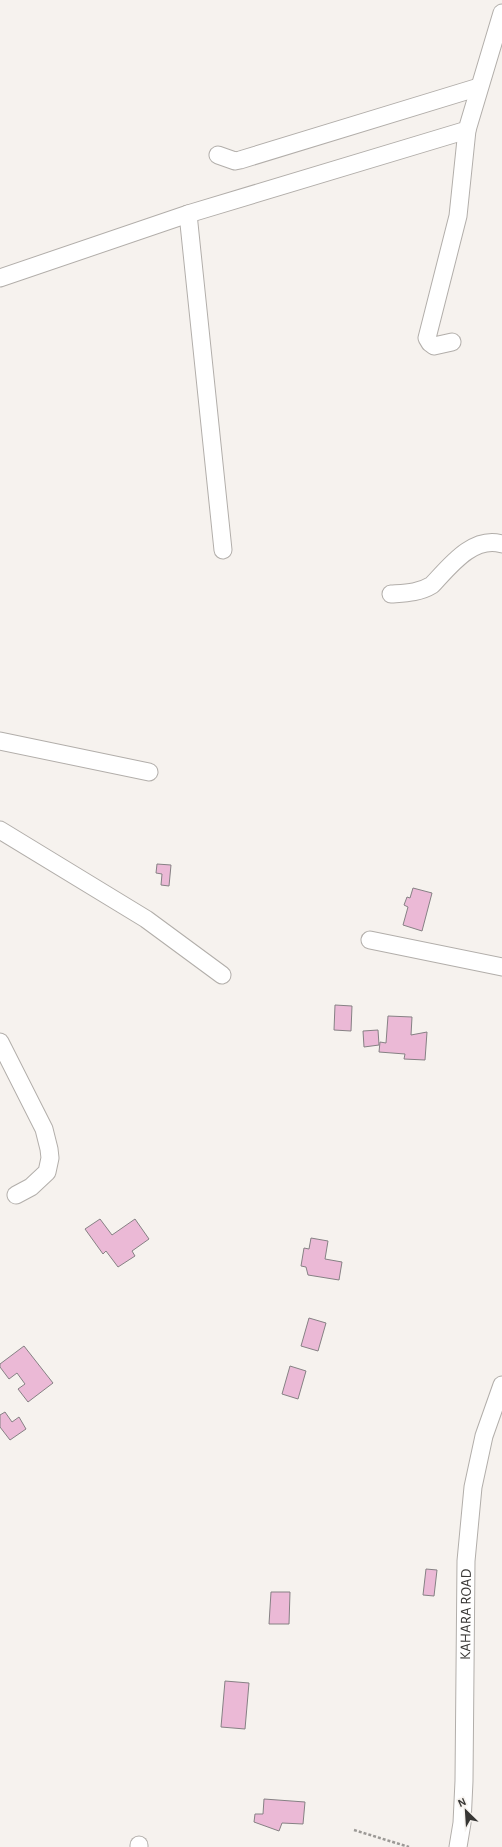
<svg xmlns="http://www.w3.org/2000/svg" width="502" height="1847" font-family="'Alegreya Sans',sans-serif">
  <style>
    .building { fill: #ebb9d6; stroke: #868184 }
    .lines { fill: none; stroke-linecap: round; stroke-linejoin: round }
    .minor-casing { stroke: #b2aeaa; stroke-width: 19 }
    .path { stroke: #9c9996; stroke-width: 2.5; stroke-dasharray: 3 2; stroke-linecap: butt }
    .minor { stroke: #fff; stroke-width: 17 }
    .labels { text-anchor: middle; dominant-baseline: central; stroke-width: 4; stroke-linejoin: round; paint-order: stroke }
    .street-label { font-size: 15px; fill: #373634; stroke: #f6f2ee }
  </style>
  <rect width="100%" height="100%" fill="#f6f2ee"/>
  <path class="building" d="M157,864L171,865L169,886L161,885L162,874L156,873Z
    M413,888L432,893L422,931L403,925L408,907L404,905L407,897L410,898Z
    M335,1005L352,1006L351,1031L334,1030Z
    M388,1016L412,1017L411,1035L427,1032L425,1060L404,1059L405,1054L379,1052L380,1042L386,1043Z
    M378,1030L379,1045L364,1047L363,1031Z
    M100,1219L112,1235L135,1219L149,1239L132,1251L135,1256L118,1267L106,1251L103,1254L85,1229Z
    M311,1238L328,1241L325,1259L342,1262L339,1280L308,1275L306,1267L301,1266L304,1248L309,1249Z
    M309,1318L326,1323L318,1351L301,1346Z
    M24,1346L53,1383L28,1402L18,1389L25,1384L17,1373L9,1379L0,1367V1364Z
    M290,1366L306,1371L298,1399L282,1394Z
    M5,1412L12,1422L19,1417L26,1429L10,1440L0,1427V1415Z
    M426,1569L437,1570L434,1596L423,1595Z
    M271,1592H290L289,1624H269Z
    M225,1681L249,1683L245,1729L221,1727Z
    M264,1799L305,1802L303,1824L282,1823L279,1831L254,1822L255,1814H263Z"/>
  <g class="lines">
    <defs>
      <g id="minor">
        <path d="M218,155L235,161L240,160L479,87"/>
        <path d="M188,214L223,550"/>
        <path d="M0,278L188,214L467,130L502,13"/>
        <path d="M452,342L434,346L430,343L427,338L458,216L467,130"/>
        <path d="M391,594C405,593 419,593 432,585C449,567 473,535 502,544"/>
        <path d="M0,741L149,772"/>
        <path d="M0,830L146,919L222,975"/>
        <path d="M370,940L502,967"/>
        <path d="M0,1042L44,1129L49,1149L50,1158L47,1172L31,1187L16,1195"/>
        <path d="M139,1847V1845"/>
        <path id="s1" d="M458,1847L462,1823L464,1781L466,1561L473,1487L484,1436L502,1385"/>
      </g>
    </defs>
    <use href="#minor" class="minor-casing"/>
    <path class="path" d="M354,1830L409,1847"/>
    <use href="#minor" class="minor"/>
  </g>
  <g class="labels">
    <g class="street-label">
      <text stroke="none"><textPath href="#s1" startOffset="233">KAHARA ROAD</textPath></text>
    </g>
  </g>
  <g transform="translate(466 1811) rotate(335)" stroke="#f6f2ee" stroke-width="3" paint-order="stroke">
  <path d="M0-3L7 15L0 10L-7 15Z" fill="#373634"/>
  <text y="-6" font-size="11" font-weight="bold" text-anchor="middle" fill="#373634">N</text>
  </g>
</svg>
